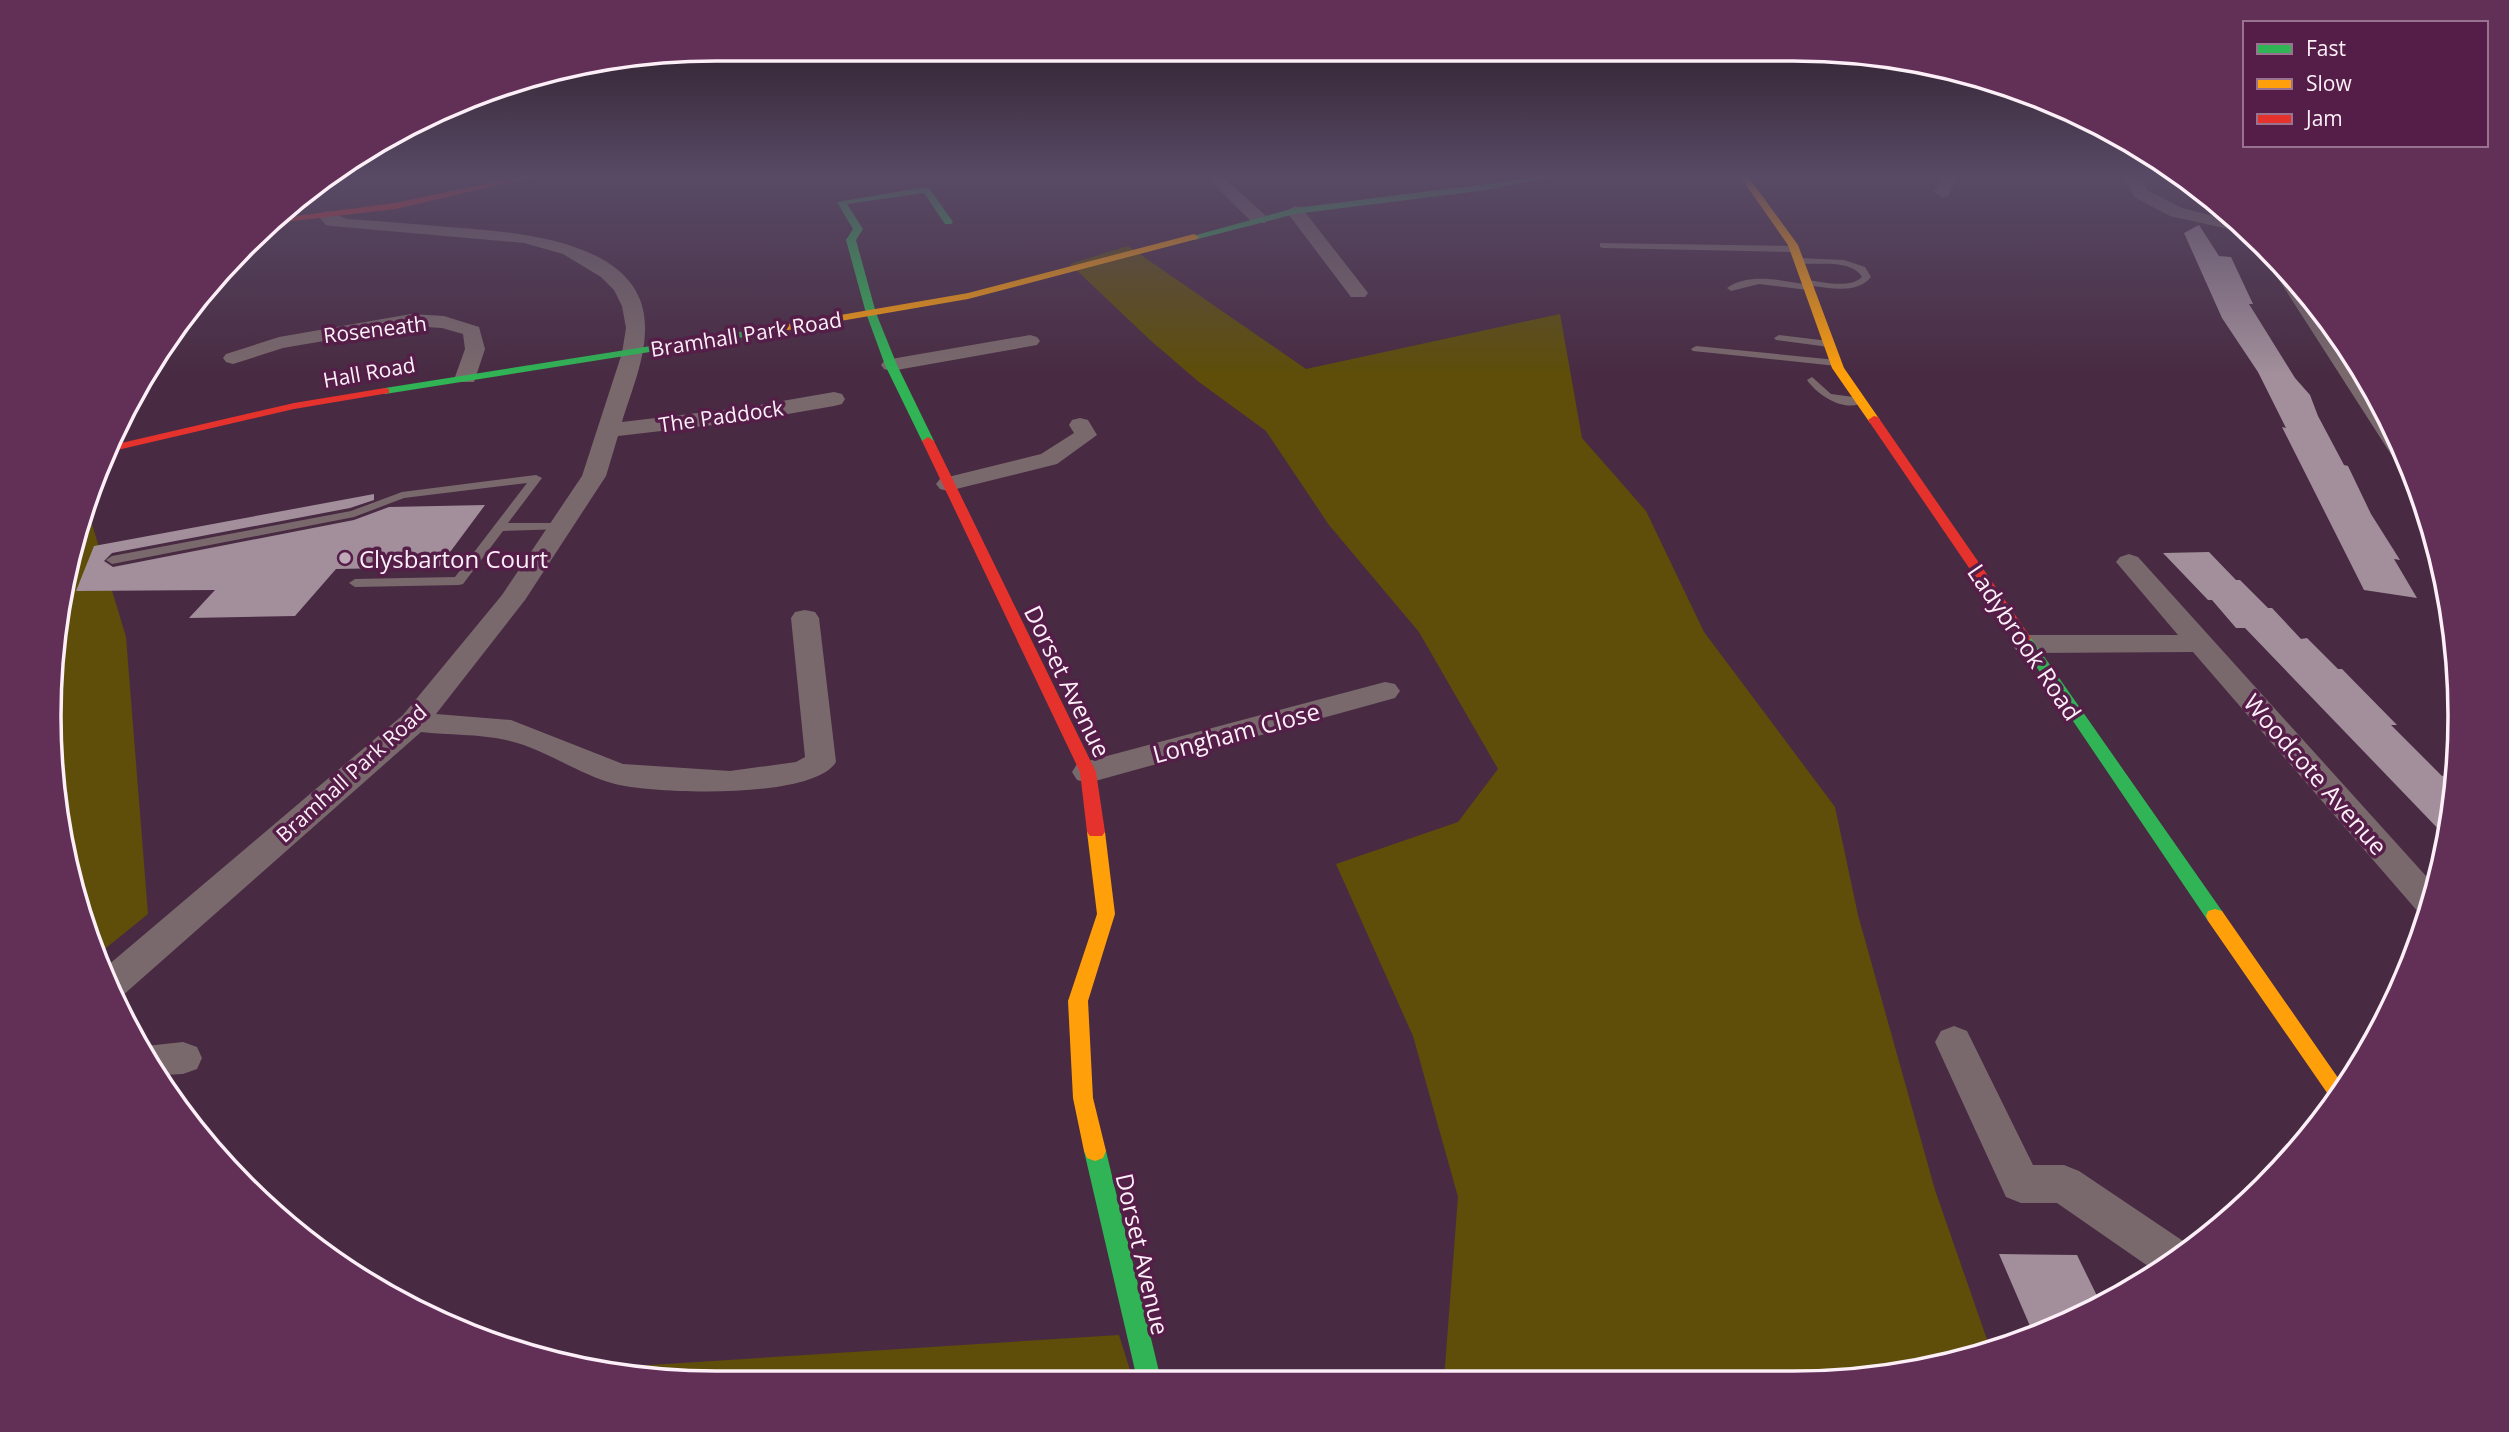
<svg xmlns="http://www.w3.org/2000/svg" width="2509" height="1432" font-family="'Open Sans',sans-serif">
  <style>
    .green { fill: #5e4e09 }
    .building { fill: #a28f9b }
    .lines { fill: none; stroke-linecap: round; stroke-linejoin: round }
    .path { stroke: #786670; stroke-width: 4.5; stroke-dasharray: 5 3.5; stroke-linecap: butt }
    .lane { fill: #7a696c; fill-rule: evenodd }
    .street { fill: #7a696c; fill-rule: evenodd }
    .fast { fill: #30b455; fill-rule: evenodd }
    .slow { fill: #ff9f0a; fill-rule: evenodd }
    .jam { fill: #e5322d; fill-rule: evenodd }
    .poi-dot { fill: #beaab8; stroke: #551e48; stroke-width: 2.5 }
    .labels { text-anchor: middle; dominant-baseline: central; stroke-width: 7; stroke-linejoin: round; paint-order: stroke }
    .far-street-label { font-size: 21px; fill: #fdeff8; stroke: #551e48 }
    .poi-label { font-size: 24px; fill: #fdeff8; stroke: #551e48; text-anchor: start }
    .street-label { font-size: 24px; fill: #fdeff8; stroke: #551e48 }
    .rim { fill: none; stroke: #fdeff8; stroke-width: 3.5 }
  </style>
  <rect width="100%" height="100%" fill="#482b42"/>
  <path class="green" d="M1128,246L1306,369L1560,314L1582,438L1646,511L1704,632L1835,807L1858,915L1935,1190L1991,1351L1880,1377L1444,1379L1458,1197L1413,1036L1336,864L1458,822L1498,769L1419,632L1329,525L1266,431L1199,382L1150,340L1070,264Z
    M89,505V514L126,637L148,914L96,956L50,759L72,543Z
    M1119,1335L1133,1380L673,1382L603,1368Z"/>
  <path class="building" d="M2199,225L2219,256L2231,257L2253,304H2249L2295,378L2310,395L2318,416L2344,465L2348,466L2371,514L2400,560L2394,559L2417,598L2364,590L2282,427L2286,428L2258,372L2222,318L2184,233Z
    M374,494V500L350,508L112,553L104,561L113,567L354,520L389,507L485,505L439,567L336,569L295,616L189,618L215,590L76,591L94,546Z
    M2209,552L2236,580H2240L2268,608H2272L2301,639L2307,638L2338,669H2342L2397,725H2391L2442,776L2446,775L2455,785L2454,803L2446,837L2245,628H2236L2212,600H2208L2163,553Z
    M1999,1254L2077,1255L2100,1302L2051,1326H2030Z"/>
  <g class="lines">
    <path class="path" d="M54,725L66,799L61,806"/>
    <path class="lane" d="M1600,243L1794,246L1798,249L1794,252L1603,248L1600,247Z
      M1799,258L1844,260L1865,267L1871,277C1857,294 1832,288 1812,286L1808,290L1759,284L1731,291L1727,288C1748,273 1779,280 1803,284L1807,280C1823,282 1850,289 1862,277C1851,258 1815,266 1796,263V259Z
      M1779,335L1829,341L1834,344L1829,347L1776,340L1774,338Z
      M1696,346L1837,360L1842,363L1837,366L1693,351L1691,349Z
      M1812,377L1831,394L1861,398L1866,401C1847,414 1819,397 1807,380Z
      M536,475L542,478L508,523H561L567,527L565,529L503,531L463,584L459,585L355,587L349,583L355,579L455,577L527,483L404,498L354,517L112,564L106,560L112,556L351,511L402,492Z"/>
    <path class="street" d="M1204,175H1221L1265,215L1268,219L1265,223H1253Z
      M1943,175H1959L1948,196L1942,197L1934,192Z
      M2123,175H2139L2147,190L2182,208L2241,223L2251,234L2170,216L2134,197Z
      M1295,206L1301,207L1365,289L1368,293L1365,297H1351L1286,211Z
      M327,211L347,219C381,221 414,224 448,227C511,232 647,238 645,329C645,360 631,392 622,422L748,407L834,392L842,394L845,399L842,404L834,406L748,421L618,436L606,476L525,600L436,714L511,720L623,764L730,771L796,762L805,757L791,618L795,612L805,610L815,612L819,618L836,762C813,800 655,794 615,784C577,774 544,748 506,740C479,734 448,735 421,732L122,996L117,998L100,972L403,715L502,595L582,476L622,353L626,328L622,306L614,290L601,277L563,254L524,243L332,226L326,225L318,216Z
      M2268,254C2295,268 2373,387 2390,420C2398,434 2402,450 2408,465L2398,464L2394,459L2265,258Z
      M411,314L444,316L479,327L485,349L474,382H458L455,377L465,349L463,334L442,328L411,326L283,348L233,364L226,362L223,358L226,354L279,337Z
      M1030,335L1037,337L1040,341L1037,345L891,371L884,369L881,365L884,361L891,359Z
      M1080,418L1088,420L1097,435L1057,464L948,491L940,489L936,484L940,479L1041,454L1074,433L1069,425L1072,420Z
      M2129,554L2138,557L2435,886L2428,916L2419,913L2193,652L2026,653L2016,650L2012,644L2016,638L2026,635H2178L2116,562L2120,557Z
      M1385,682L1395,684L1400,691L1395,698L1088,783L1077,780L1072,772L1077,764Z
      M1954,1026L1967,1031L2033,1165H2064L2079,1171L2192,1247L2158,1273L2057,1203H2021L2006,1197L1935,1042L1941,1031Z
      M183,1042L197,1047L202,1058L197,1069L183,1074L164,1075L146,1046Z"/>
    <path class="fast" d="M1543,175H1560L1487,190L1295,214L1194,240L1189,237L1295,208L1487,184Z
      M926,187L929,188L953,222L951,224H945L924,193L847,204L863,229L856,240L876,313L897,365L934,441L928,445L922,441L885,365L866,313L846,240L853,229L837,202Z
      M759,329L763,330V334L385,394L379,391L385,388Z
      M2024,633L2029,635L2222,911L2224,916L2222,921L2215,923L2208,921L2017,638Z
      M1095,1141L1103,1144L1106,1151L1161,1380L1137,1379L1084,1151L1087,1144Z"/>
    <path class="slow" d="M1739,175H1747L1798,245L1844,368L1880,420L1878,423H1870L1832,368L1788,245Z
      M1194,234L1199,237L1197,239L968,299L759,335L754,332L759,329L968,293Z
      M1096,826L1102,828L1105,832L1115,914L1088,1001L1093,1098L1106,1151L1103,1158L1095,1161L1087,1158L1084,1151L1073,1098L1068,1001L1097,914L1087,832L1090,828Z
      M2215,909L2222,911L2343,1085L2332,1100L2208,921L2206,916L2208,911Z"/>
    <path class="jam" d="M528,175H543L395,209L276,223L281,218L395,203Z
      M385,388L389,389V393L294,409L113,451L117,444L294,403Z
      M1874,416L1878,417L2029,635L2031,638L2029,641H2019L1868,420Z
      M928,437L934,441L1096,772L1105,832L1102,836H1090L1087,832L1080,772L922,441Z"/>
  </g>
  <linearGradient id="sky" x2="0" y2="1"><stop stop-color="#281824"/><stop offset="0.47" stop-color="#584a65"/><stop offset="1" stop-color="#584a65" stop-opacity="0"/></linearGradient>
  <rect width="2509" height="375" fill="url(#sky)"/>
  <circle class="poi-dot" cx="345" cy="558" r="7"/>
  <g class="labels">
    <g class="far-street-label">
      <text transform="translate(375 329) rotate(-7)">Roseneath</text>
      <text transform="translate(746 334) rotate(-9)">Bramhall Park Road</text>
      <text transform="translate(369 372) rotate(-10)">Hall Road</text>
      <text transform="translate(721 416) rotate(-8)">The Paddock</text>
      <text transform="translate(351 773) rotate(-42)">Bramhall Park Road</text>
    </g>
    <g class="poi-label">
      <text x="359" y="558">Clysbarton Court</text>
    </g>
    <g class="street-label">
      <text transform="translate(2025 642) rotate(56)">Ladybrook Road</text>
      <text transform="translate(1068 681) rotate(64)">Dorset Avenue</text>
      <text transform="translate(1236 732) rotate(-15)">Longham Close</text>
      <text transform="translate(2316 774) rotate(49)">Woodcote Avenue</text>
      <text transform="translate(1143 1254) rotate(77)">Dorset Avenue</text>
    </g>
  </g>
  <path d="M0 0H2509V1432H0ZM716 61H1793A655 655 0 0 1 2448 716V716A655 655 0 0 1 1793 1371H716A655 655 0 0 1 61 716V716A655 655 0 0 1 716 61Z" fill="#622f56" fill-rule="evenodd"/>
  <path class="rim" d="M716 61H1793A655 655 0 0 1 2448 716V716A655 655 0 0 1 1793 1371H716A655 655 0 0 1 61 716V716A655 655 0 0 1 716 61Z"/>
  <rect x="2243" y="21" width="245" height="126" fill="#551e48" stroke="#98728e" stroke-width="2"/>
  <rect x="2257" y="44" width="35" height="10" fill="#30b455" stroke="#98728e" stroke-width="2"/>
  <text x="2306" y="56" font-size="21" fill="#fdeff8">Fast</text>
  <rect x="2257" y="79" width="35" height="10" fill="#ff9f0a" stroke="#98728e" stroke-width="2"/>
  <text x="2306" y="91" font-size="21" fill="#fdeff8">Slow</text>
  <rect x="2257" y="114" width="35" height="10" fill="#e5322d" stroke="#98728e" stroke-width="2"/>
  <text x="2306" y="126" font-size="21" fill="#fdeff8">Jam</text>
</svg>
